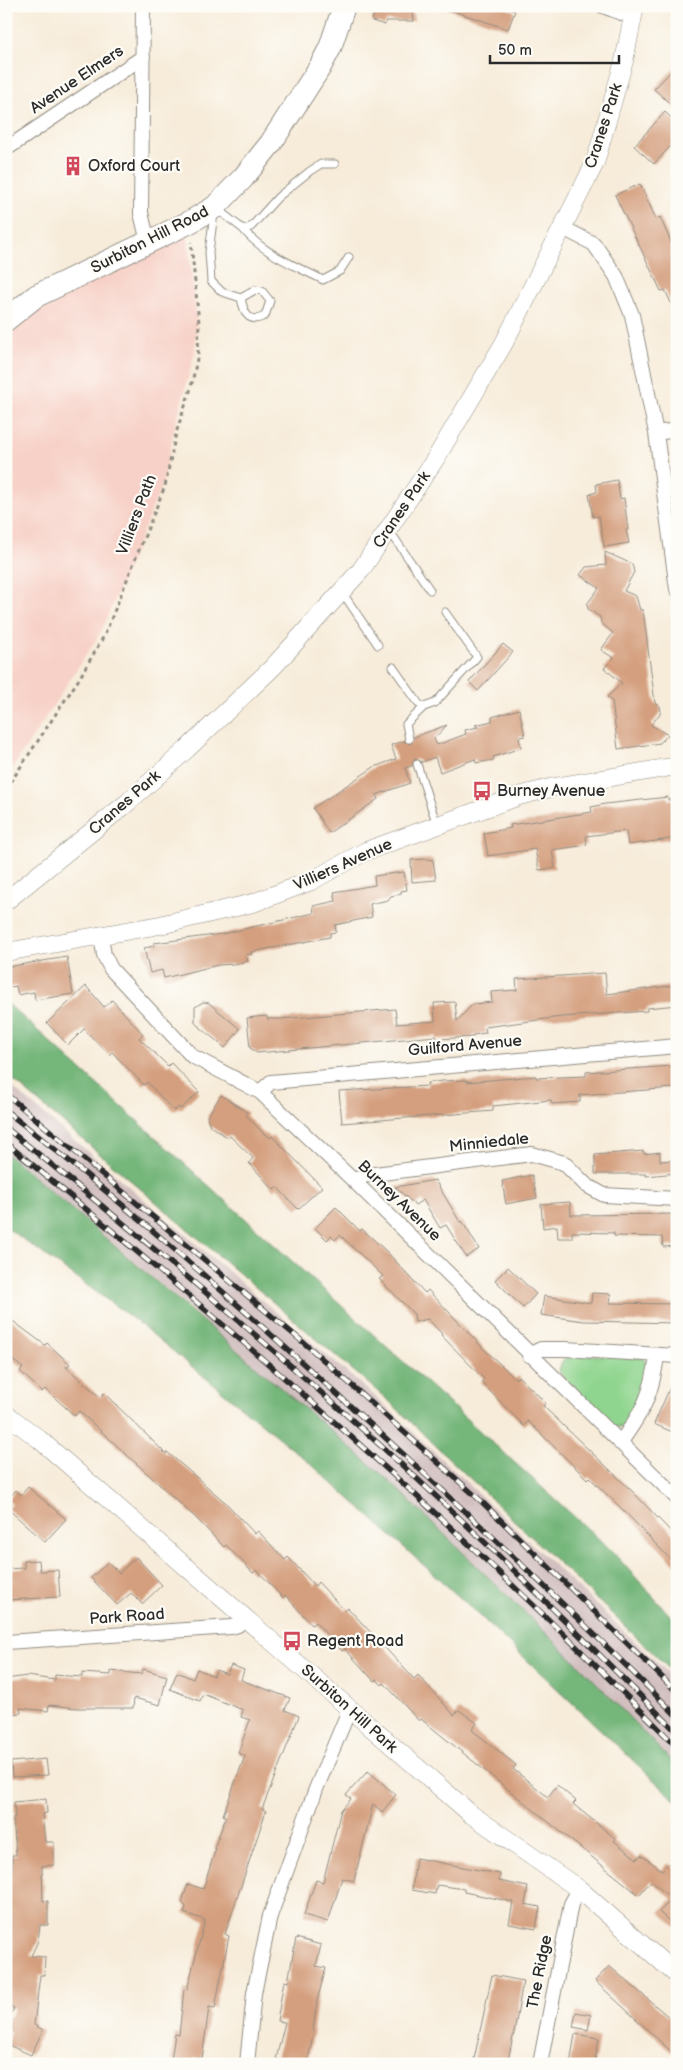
<svg xmlns="http://www.w3.org/2000/svg" width="683" height="2070" font-family="'Balsamiq Sans',sans-serif">
  <style>
    .built { fill: #f7d1c7 }
    .industrial { fill: #d2bfc0 }
    .green { fill: #90d58f; stroke: #5e805d }
    .forest { fill: #74b67a; stroke: #507052 }
    .building { fill: #d49f7e }
    .lines { fill: none; stroke-linecap: round; stroke-linejoin: round }
    .service-casing { stroke: #918c82; stroke-width: 9 }
    .minor-casing { stroke: #918c82; stroke-width: 16 }
    .tertiary-casing { stroke: #918c82; stroke-width: 19 }
    .primary-casing { stroke: #918c82; stroke-width: 24 }
    .path { stroke: #918c82; stroke-width: 3; stroke-dasharray: 4 4; stroke-linecap: butt }
    .service { stroke: #fff; stroke-width: 7 }
    .minor { stroke: #fff; stroke-width: 14 }
    .tertiary { stroke: #fff; stroke-width: 18 }
    .primary { stroke: #fff; stroke-width: 22 }
    .rail-casing { stroke: #2b2b2b; stroke-width: 5.5 }
    .rail { stroke: #fdfcf7; stroke-width: 4; stroke-dasharray: 11; stroke-linecap: butt }
    .labels { text-anchor: middle; dominant-baseline: central; stroke-width: 4.5; stroke-linejoin: round; paint-order: stroke }
    .street-label { font-size: 16px; fill: #2b2b2b; stroke: #fdfcf7 }
    .poi-label { font-size: 16px; fill: #2b2b2b; stroke: #fdfcf7; text-anchor: start }
  </style>
  <rect width="100%" height="100%" fill="#fdfcf7"/>
  <filter id="ink" filterUnits="userSpaceOnUse"><feTurbulence type="fractalNoise" baseFrequency=".02" numOctaves="2"/><feDisplacementMap in="SourceGraphic" scale="10" xChannelSelector="R" yChannelSelector="G"/><feConvolveMatrix kernelMatrix="1 2 1 2 8 2 1 2 1" color-interpolation-filters="sRGB"/></filter>
  <filter id="wash" filterUnits="userSpaceOnUse"><feTurbulence type="fractalNoise" baseFrequency=".0096" numOctaves="4" result="noise"/><feDisplacementMap in="SourceGraphic" scale="20" xChannelSelector="R" yChannelSelector="G"/><feGaussianBlur stdDeviation="1.12" result="paint"/><feColorMatrix in="noise" values="0 0 0 0 0 0 0 0 0 0 0 0 0 0 0 0 0 1.4 0 .05"/><feComposite in="paint" operator="in"/></filter>
  <g filter="url(#wash)">
    <rect width="100%" height="100%" fill="#f7ecda"/>
    <path class="built" d="M186,220L197,323L195,352L174,430L163,483L101,632L6,778V327L31,306Z"/>
    <path class="industrial" d="M6,1082L377,1398L677,1681V1767L585,1671L195,1313L6,1153Z"/>
    <path class="green" d="M571,1354L642,1358C659,1368 632,1415 623,1427H614L565,1379L559,1371C561,1362 563,1359 571,1354Z"/>
    <path class="forest" d="M6,1002L610,1549L677,1623V1676L390,1402L6,1074Z
      M6,1153L386,1478L585,1671L677,1767V1802L476,1612L312,1465L135,1320L6,1227Z"/>
    <g id="blocks">
      <path class="building" d="M375,6H412L414,21H386L385,25L372,21Z
        M448,6H500L515,11L508,29L447,9Z
        M677,65V110L654,89Z
        M665,112L677,123V139L654,164L634,146Z
        M640,184L656,219L660,217L677,256V316L665,290L661,291L615,195Z
        M617,480L620,499L624,498L628,530H626L629,543L604,547L599,516L593,517L589,494L597,492L596,484Z
        M605,552L632,564L634,572L624,591L636,596L640,610H643L655,703L660,706L661,712L651,725L668,735L660,743L618,749L612,701L607,697L622,683L604,668L614,658L601,650L613,633L601,623L600,617L588,609L587,604L599,588L580,575L586,567L606,565Z
        M503,644L513,652L478,691L469,682Z
        M519,709L525,736L519,737L521,748L493,757L494,760L476,763L475,759L440,772L435,757L422,762L415,759L412,766L405,768L410,783L376,795L378,799L329,833L313,808L374,767L396,759L391,745L404,741L410,744L414,737L447,725L434,739L437,745L466,734L465,730L478,727L475,725L492,721V717Z
        M668,797V800L677,799V838L628,845L626,831L586,836L587,845L552,850L555,868L539,870L535,849L488,856L484,833L511,828L510,825L592,812L591,807L605,804Z
        M427,859L433,860L436,880L412,882L411,860Z
        M404,872L407,890L401,891V894L391,896L388,900L370,904L372,917L335,925L336,932L330,933V937L251,952L252,954L246,955L248,961L235,964L218,965L164,978L162,970L150,973L144,948L154,946V943L222,934L314,913L313,906L336,901L334,892L375,885L374,876Z
        M67,957L73,994L35,1000L34,992L18,995L16,986L6,988V967Z
        M605,973L607,994L677,985V1005L647,1008V1011L561,1017L485,1027L486,1033L473,1035V1037L437,1039L436,1036L257,1053L250,1048L247,1018L267,1016V1019H281L395,1009L397,1024L435,1021L434,1003L455,1002L457,1021L473,1004L492,1002L491,992L517,990L516,979Z
        M86,986L104,1007L112,1000L143,1034L139,1038L168,1066L171,1063L199,1092L181,1109L179,1107L174,1111L147,1082L144,1085L112,1052L109,1055L84,1029L68,1045L47,1023Z
        M203,1002L209,1003L240,1029L225,1048L195,1023V1007Z
        M672,1066L674,1088L580,1095V1102L552,1104L551,1100L493,1106V1111L342,1123L339,1091L428,1086L427,1083L442,1081L467,1080V1082L536,1076V1078L586,1076V1072Z
        M221,1095L248,1113L246,1115L265,1135L266,1134L270,1138L272,1136L322,1187L298,1209L277,1187L274,1190L249,1163L253,1158L230,1136L227,1137L210,1126L207,1117Z
        M643,1151L644,1154L660,1152V1161L677,1160V1173L646,1176V1174H595V1155Z
        M532,1175L537,1198L506,1204L502,1181Z
        M435,1180L460,1222L462,1221L479,1249L466,1257L446,1225L440,1228L423,1200L415,1205L395,1187Z
        M570,1202L571,1215L677,1214L676,1246L663,1247L662,1237L614,1236V1233L572,1232V1238H558L557,1226L543,1228L541,1204Z
        M336,1207L360,1231L362,1229L386,1251L425,1293L428,1290L485,1350L516,1379L518,1376L546,1403L543,1406L633,1492L677,1538V1566L627,1514L589,1477L587,1479L528,1421L524,1426L481,1382L484,1379L441,1335L442,1334L428,1319L415,1322L414,1314L379,1279L383,1276L340,1235L335,1240L331,1236L327,1240L315,1228Z
        M508,1267L536,1294L523,1308L495,1280Z
        M592,1293L611,1294L610,1303L677,1304V1323L584,1321L541,1315L544,1296L591,1303Z
        M6,1316L45,1345L47,1343L70,1364L66,1367L100,1397L104,1393L166,1454L167,1452L225,1502L255,1534L258,1531L285,1560L288,1557L315,1586L318,1582L345,1611L348,1608L414,1679L418,1675L454,1715L459,1710L477,1723L472,1730L516,1765L513,1769L548,1797L557,1785L576,1801L573,1804L616,1839L614,1841L637,1859L641,1855L662,1870L669,1863L677,1870V1928L659,1912L672,1899L651,1881L639,1895L421,1719L419,1721L384,1683L382,1685L376,1679L374,1681L345,1649L342,1651L315,1622L312,1625L285,1595L283,1598L257,1570L253,1573L226,1545L224,1547L196,1518L79,1411L75,1416L45,1389L42,1392L20,1371L23,1368L6,1355Z
        M677,1371V1434L654,1424Z
        M28,1487L66,1519L45,1542L8,1509L12,1504L7,1500L16,1490L21,1495Z
        M136,1557L162,1585L142,1604L131,1593L117,1605L91,1578L108,1562L119,1573Z
        M39,1560L40,1571L58,1570L60,1597L6,1600V1569L24,1568V1561Z
        M231,1665L244,1670L241,1680L290,1698L285,1710L299,1716L262,1809L266,1811L225,1934L229,1936L215,2008L209,2007L202,2059L195,2058L194,2064H192L171,2060L175,2034L179,2035L184,1989L187,1990L205,1920L184,1913L186,1907L182,1902L188,1884L203,1889L216,1848H214L226,1817L223,1815L245,1756L238,1753L250,1720L241,1717L243,1710L203,1694L200,1701L170,1689L177,1672L193,1679L197,1669L214,1676L216,1670L227,1674Z
        M143,1669L167,1676L160,1705L134,1698L133,1708H77L49,1705L48,1711L20,1708L21,1713L6,1714V1679L27,1676L55,1680V1675L82,1677V1673L111,1675V1671L141,1674Z
        M46,1759L48,1775L12,1777L11,1762Z
        M368,1771L396,1795L382,1812L373,1804L354,1881L342,1878L328,1922L304,1915L316,1880L323,1882L341,1810L351,1799L346,1795Z
        M46,1799L47,1813L42,1814L45,1842H54V1865L42,1866L43,1901H48V1925H40L38,1941L31,1956L45,1957L44,1975H40L34,2025L43,2030L31,2055L6,2044L10,2033L6,2029V2024L14,2008L6,2007V1900H9V1872H12V1855H16L13,1817H15L14,1802Z
        M416,1858L500,1874L499,1881L528,1887L525,1904L540,1907L536,1929L509,1924L513,1902L464,1892V1889L437,1885L435,1894L412,1890Z
        M296,1938L321,1945L316,1966L326,1968L317,2001L313,2030L314,2031L307,2064L276,2059L285,2022L277,2021L284,1981L288,1982Z
        M609,1966L677,2024V2057L595,1981Z
        M492,1975L523,1981L515,2028L507,2064H473Z
        M576,2012L591,2015L588,2030L573,2027Z
        M575,2034L599,2038L594,2064H570Z"/>
    </g>
  </g>
  <g filter="url(#ink)">
    <use href="#blocks" fill-opacity="0" stroke="#918c82" stroke-width="1"/>
    <g class="lines">
      <defs>
        <path id="service" d="M217,209L243,229L251,227L278,197L310,171L321,164H335
          M214,213L209,252L211,281L222,292L241,298L255,290L262,291L270,301L265,316C248,324 244,313 241,298
          M243,229C262,253 296,266 323,280L340,271L349,257
          M389,530L430,590
          M342,592L378,645
          M393,667L419,704L424,707L435,703L477,657L445,612
          M409,739L406,724L424,707
          M417,764L437,825"/>
        <path id="minor" d="M143,6L141,213L148,242
          M603,6L632,17
          M6,149L143,57
          M563,228L594,244L616,276L632,315L656,433L677,589
          M656,433L677,430
          M101,936L104,955L111,969L192,1056L260,1092L353,1180L677,1498
          M260,1092L271,1082L677,1046
          M353,1180L367,1175L532,1154L564,1163L586,1185L604,1195L677,1199
          M529,1355L541,1349H565L677,1356
          M620,1443C643,1411 652,1395 657,1356
          M6,1642L231,1627L238,1625L245,1617
          M247,2064L254,1993L270,1916L316,1789L350,1708
          M540,2064L571,1904L579,1889"/>
        <path id="tertiary" d="M6,901L127,803L187,749L273,667L361,570L436,458L504,343L595,163L624,61L635,6
          M6,952L160,925L253,903L311,881L366,851L519,796L554,787L677,766
          M6,1414L39,1439L472,1815L579,1889L677,1975"/>
        <path id="primary" d="M6,320L36,296L190,222L215,207L243,178L271,143L320,67L330,48L344,6"/>
      </defs>
      <use href="#service" class="service-casing"/>
      <use href="#minor" class="minor-casing"/>
      <use href="#tertiary" class="tertiary-casing"/>
      <use href="#primary" class="primary-casing"/>
      <path class="path" d="M6,789L79,679L105,634L165,486L176,433L191,388L198,354L199,323L191,242"/>
      <use href="#service" class="service"/>
      <use href="#minor" class="minor"/>
      <use href="#tertiary" class="tertiary"/>
      <use href="#primary" class="primary"/>
      <defs>
        <path id="rail" d="M6,1094L310,1348L480,1500L677,1692
          M6,1111C114,1194 216,1285 317,1376C440,1486 560,1599 677,1716
          M6,1128C146,1240 282,1355 414,1476C504,1558 590,1646 677,1732
          M6,1143C239,1334 466,1531 677,1747"/>
      </defs>
      <use href="#rail" class="rail-casing"/>
      <use href="#rail" class="rail"/>
    </g>
  </g>
  <defs>
    <symbol id="building-bare" viewBox="-9 -9 18 18"><path d="M-4-6H4V6H1V3H-1V6H-4ZM-2.5-4.3h1.7v1.8h-1.7ZM.8-4.3h1.7v1.8H.8ZM-2.5-1h1.7V.8h-1.7ZM.8-1h1.7V.8H.8Z" fill="#d1495b" stroke="#fdfcf7" stroke-width="2.5" paint-order="stroke"/></symbol>
    <symbol id="bus-bare" viewBox="-9 -9 18 18"><path d="M-5-6H5V4H4V6H2V4H-2V6H-4V4H-5ZM-3.5-4V0h7V-4ZM-3.5 1.2v1.5H-2V1.2ZM2 1.2v1.5H3.5V1.2Z" fill="#d1495b" stroke="#fdfcf7" stroke-width="2.5" paint-order="stroke"/></symbol>
  </defs>
  <g fill-rule="evenodd">
    <use href="#building-bare" x="59" y="152" width="28" height="28"/>
    <use href="#bus-bare" x="468" y="777" width="28" height="28"/>
    <use href="#bus-bare" x="278" y="1627" width="28" height="28"/>
  </g>
  <g class="labels">
    <g class="street-label">
      <text transform="translate(77 80) rotate(-34)">Avenue Elmers</text>
      <text transform="translate(604 126) rotate(-72)">Cranes Park</text>
      <text transform="translate(150 240) rotate(-27)">Surbiton Hill Road</text>
      <text transform="translate(402 510) rotate(-56)">Cranes Park</text>
      <text transform="translate(137 515) rotate(-69)">Villiers Path</text>
      <text transform="translate(125 803) rotate(-41)">Cranes Park</text>
      <text transform="translate(343 865) rotate(-24)">Villiers Avenue</text>
      <text transform="translate(465 1046) rotate(-5)">Guilford Avenue</text>
      <text transform="translate(489 1143) rotate(-6)">Minniedale</text>
      <text transform="translate(399 1201) rotate(44)">Burney Avenue</text>
      <text transform="translate(127 1617) rotate(-4)">Park Road</text>
      <text transform="translate(349 1709) rotate(42)">Surbiton Hill Park</text>
      <text transform="translate(540 1972) rotate(-79)">The Ridge</text>
    </g>
    <g class="poi-label">
      <text x="88" y="166">Oxford Court</text>
      <text x="497" y="791">Burney Avenue</text>
      <text x="307" y="1641">Regent Road</text>
    </g>
  </g>
  <rect width="683" height="2070" fill="none" stroke="#fdfcf7" stroke-width="25"/>
  <path d="M490 55v8h129v-8" fill="none" stroke="#2b2b2b" stroke-width="2.5"/>
  <text x="498" y="55" font-size="15" fill="#2b2b2b" stroke="#fdfcf7" stroke-width="4" paint-order="stroke">50 m</text>
</svg>
